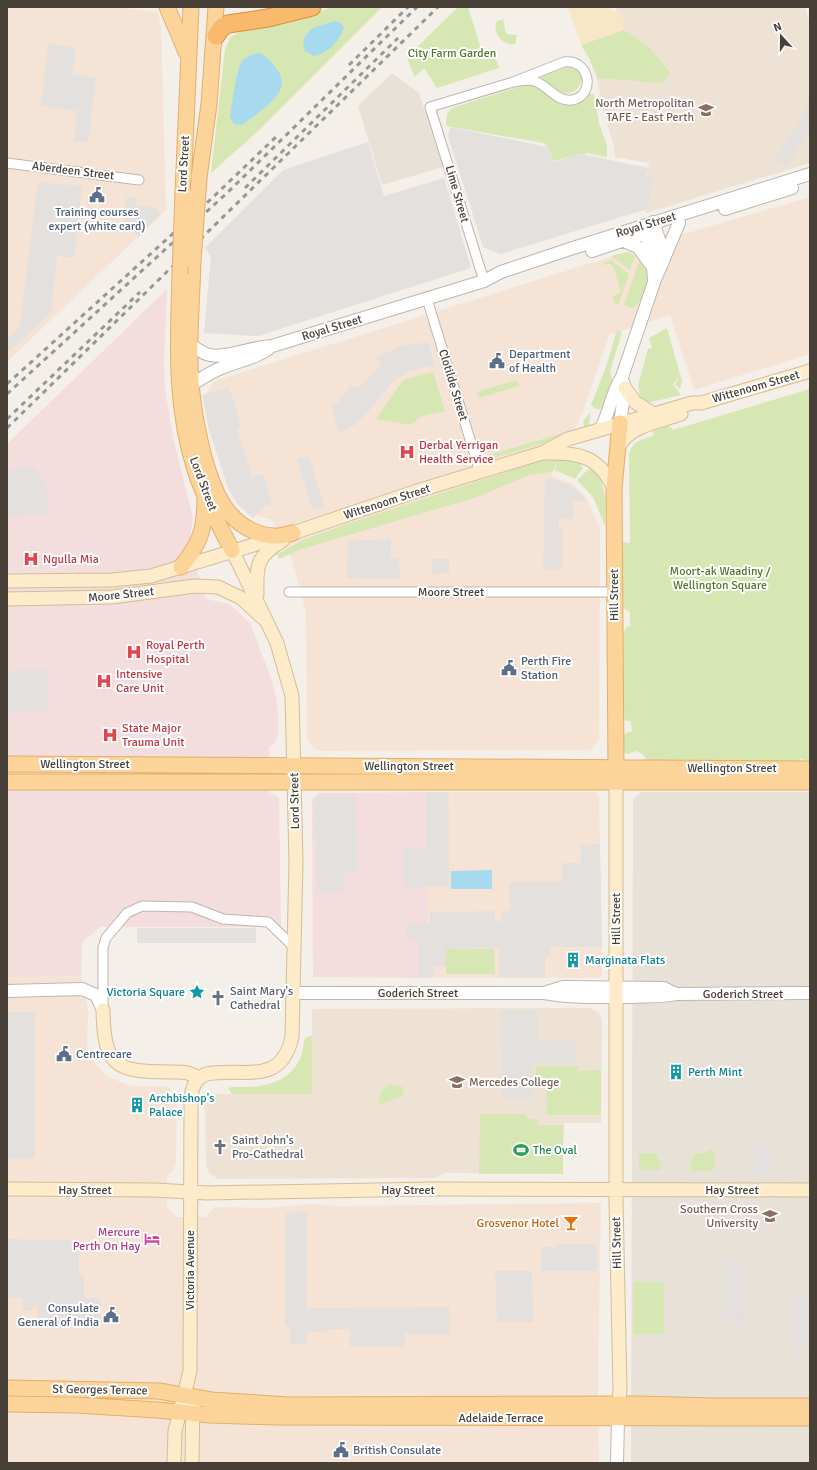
<svg xmlns="http://www.w3.org/2000/svg" width="817" height="1470" font-family="Signika,sans-serif">
  <style>
    .residential { fill: #e8e1d7 }
    .commercial { fill: #f5e4d5 }
    .education { fill: #ede2d3 }
    .medical { fill: #f4dddd }
    .green { fill: #d6e7b3 }
    .sand { fill: #f7e7c6 }
    .parking { fill: #e3e0dd }
    .water { fill: #a7daef }
    .lines { fill: none; stroke-linecap: round; stroke-linejoin: round }
    .minor-casing { stroke: #bfb6ac; stroke-width: 11 }
    .tertiary-casing { stroke: #bfb6ac; stroke-width: 14 }
    .secondary-casing { stroke: #d3bd99; stroke-width: 15 }
    .primary-casing { stroke: #e1af6a; stroke-width: 17 }
    .motorway-casing { stroke: #da8d3d; stroke-width: 19 }
    .minor { stroke: #fff; stroke-width: 9 }
    .tertiary { stroke: #fff; stroke-width: 12 }
    .secondary { stroke: #fdebca; stroke-width: 13 }
    .primary { stroke: #fcd49a; stroke-width: 15 }
    .motorway { stroke: #faba6e; stroke-width: 17 }
    .rail { stroke: #979797; stroke-width: 3; stroke-dasharray: 5 5; stroke-linecap: butt }
    .primary-bridge-casing { stroke: #e1af6a; stroke-width: 17; stroke-linecap: butt }
    .primary-bridge { stroke: #fcd49a; stroke-width: 15 }
    .labels { text-anchor: middle; dominant-baseline: central; stroke-width: 4; stroke-linejoin: round; paint-order: stroke }
    .park-label { font-size: 12px; fill: #52792b; stroke: #fff }
    .education-label { font-size: 12px; fill: #785e54; stroke: #fff; text-anchor: end }
    .street-label { font-size: 12px; fill: #483f37; stroke: #fff }
    .service-label { font-size: 12px; fill: #4e5e75; stroke: #fff; text-anchor: start }
    .health-label { font-size: 12px; fill: #be3a42; stroke: #fff; text-anchor: start }
    .culture-label { font-size: 12px; fill: #0d838f; stroke: #fff; text-anchor: start }
    .worship-label { font-size: 12px; fill: #5b616d; stroke: #fff; text-anchor: start }
    .leisure-label { font-size: 12px; fill: #27864d; stroke: #fff; text-anchor: start }
    .food-label { font-size: 12px; fill: #c56008; stroke: #fff; text-anchor: end }
    .hotel-label { font-size: 12px; fill: #b23c85; stroke: #fff; text-anchor: end }
  </style>
  <rect width="100%" height="100%" fill="#f4efe9"/>
  <path class="residential" d="M392,73L419,93L443,167L382,185L358,106Z
    M640,792H810V1463H631L633,800Z"/>
  <path class="commercial" d="M7,7H111L158,12L161,29L166,210L7,362Z
    M810,197V354L694,390L670,315L609,335L583,412L551,476L571,483L581,492L588,501L600,529L599,740L590,750L321,751L314,749L307,739L306,613L292,559L272,520L252,514L215,435L207,392L214,381L687,233Z
    M449,792H595L599,795L602,975L599,978H427L428,887L449,886Z
    M81,976L88,1009L87,1047L91,1058L97,1066L108,1077L131,1086H163L170,1088L177,1098L176,1163L173,1170L167,1176V1207L176,1217H205L215,1207L266,1208L311,1204L341,1206L601,1203L598,1381L599,1463H7V977Z"/>
  <path class="education" d="M615,7H805L810,24V163L646,213L654,178L647,176L649,163L615,157L614,146L601,104L596,70L586,43L623,30Z
    M589,1008L598,1012L602,1019L601,1123H564L563,1174L445,1173L435,1178L218,1179L209,1173L206,1165L205,1094H312V1009Z"/>
  <path class="medical" d="M167,289L164,362L165,388L173,437L193,518L189,544L206,599L229,604L250,623L272,681L276,697L278,712V734L274,744L269,748L270,793L279,797L281,927H100L82,942L81,976L7,977V444Z
    M449,792V886L428,887L427,978L313,977L312,799L319,793Z"/>
  <path class="green" d="M333,7H382L257,132L211,173L225,49L231,37L243,30L290,21Z
    M458,7H468L483,55L494,52L499,68L437,88L424,68L415,77L414,76L407,57Z
    M503,19L506,34L517,35L515,44C503,47 493,33 496,22Z
    M624,30L648,46L671,74L661,83L597,78L590,60L581,45Z
    M569,67L578,71L582,79C574,105 554,90 541,78L543,74Z
    M531,85C558,97 556,117 588,94H594L599,123L607,146V157L587,153L586,154L575,155L555,161L553,160L547,146L543,143L446,126L447,114L452,108L521,86Z
    M627,252L635,256L630,270L611,256Z
    M641,256C648,271 649,281 642,295C640,301 638,305 633,308L624,305Z
    M611,260L629,274L618,305L615,304L612,297L621,292L614,268L610,264L604,265L603,264Z
    M667,328L682,381L680,389L675,385L678,379L673,384L681,395L647,403L640,397L638,385L648,349L652,348L649,338Z
    M617,330L622,332L610,372L613,382L604,409H596L591,405L606,367Z
    M433,372L445,411L422,416L410,425L376,419L398,387L405,379Z
    M517,380L519,386L479,398L477,392Z
    M810,389V766L801,758L797,766L649,763L643,755L637,751L627,754L620,750V736L632,731L631,721H626L620,712V639L627,626L630,627V612L620,606L623,598L620,580L623,542L630,543L629,455C632,441 641,439 654,436L651,429L668,424L673,430Z
    M591,412L588,428L584,427L585,431L487,460L485,456L584,427L583,421Z
    M565,459L583,464L581,466L583,468L575,479L555,470L558,460L552,472L530,475L477,497L299,550L279,559L277,554L303,540L347,524L540,461Z
    M590,468C609,482 605,505 605,526L593,497L577,480Z
    M446,949H494L495,974H446Z
    M312,1035V1094H232L228,1088L232,1087C258,1087 286,1087 300,1059C303,1052 303,1045 305,1038Z
    M578,1066V1071L601,1070V1115H547L546,1082H536V1067Z
    M389,1084L403,1087V1096L378,1105L381,1091Z
    M480,1114H524L529,1119H538V1125H563V1174H479Z
    M707,1150H714V1170L690,1171V1164L695,1153H707Z
    M639,1153H655L661,1164V1170H639Z
    M634,1282H664V1334H633Z"/>
  <path class="sand" d="M568,7H606L627,18L622,25L624,30L581,45Z"/>
  <path class="parking" d="M48,44L76,47L72,74L61,73L96,78L88,142L74,141L77,111L41,106Z
    M810,96V130L787,166L775,159L799,122Z
    M450,127L547,147L553,161L555,162L575,155H586L648,168L646,176L654,178L647,209L501,254L483,247L448,136Z
    M368,142L384,196L444,178L471,268L258,336L204,333L211,256L205,248L283,170Z
    M38,182L82,186L74,258L57,256L51,312L7,353V337L20,327Z
    M127,196L137,198L136,205L155,208L160,215L138,238L132,230L122,229Z
    M428,342L435,366L420,368L405,373L393,381L367,413L355,425L339,433L331,405L338,402L351,385L359,388L381,365L376,357L402,346Z
    M229,387L241,426L237,428L252,477L263,474L272,504L264,506L253,518L237,504L228,488L209,430L202,395Z
    M309,456L324,506L313,510L297,460Z
    M11,468H35L47,489L48,514L7,516V473Z
    M550,478L573,487L586,500L573,502V519L559,518V528H562V570H543L545,481Z
    M391,539V559L399,558L400,579L347,578L348,541Z
    M432,559H449V573L432,574Z
    M47,670V711H7V671Z
    M448,792L449,886L404,887L403,847H426V793Z
    M356,796L357,872H345V892H317L315,797Z
    M600,844L602,947H550V956H545V977H499V948L446,949V966L433,967L434,978L418,977V940H406V924H430V912L495,911V921H502V911H510L509,882H562V863H581V845Z
    M137,928H256V943H137Z
    M501,1010H537L538,1041H576V1063L532,1064V1098L502,1099Z
    M7,1012H35V1158H7Z
    M755,1144H773L772,1173H755Z
    M307,1212L306,1308L449,1307L450,1334H405L404,1347H350V1329H331L325,1332H307V1344H290V1326H285L286,1213Z
    M7,1239L79,1241V1274H84V1297L100,1298V1323H38V1307H32V1311H23V1298H7Z
    M557,1244H597V1271H541V1247H557Z
    M724,1258H734V1266H743L744,1324L724,1323Z
    M495,1271H532L533,1322H497Z
    M792,1301H810V1353H792Z"/>
  <path class="water" d="M335,21L341,23L344,28C340,41 327,54 314,56L305,51L303,43L305,36L312,28Z
    M259,53C267,56 270,61 275,67C297,91 260,111 242,125L234,124L230,117C232,104 236,71 242,61C246,56 253,54 259,53Z
    M492,870V889H451V871Z"/>
  <g class="lines">
    <defs>
      <path id="minor" d="M7,163L139,180
        M484,281L430,107L513,82L564,62C589,58 597,95 572,100C556,102 548,85 534,81C528,79 520,81 513,82
        M427,299L480,472
        M289,592H614
        M103,1008V948L106,938L127,913L142,906L192,907L223,919L268,922L293,946"/>
      <path id="tertiary" d="M725,209L792,188
        M653,222L661,245L663,262
        M644,227L652,254L654,281
        M624,241L638,247L651,265
        M592,251L648,232
        M191,345C197,349 203,354 210,355C226,359 254,346 272,346L484,281L501,272L573,248L810,174
        M191,385C202,378 212,371 224,367C241,360 258,358 272,346
        M620,423L625,388L623,382
        M600,430C610,413 611,393 622,377L654,282L679,223
        M7,991L82,989L96,995L103,1010
        M547,992L563,987L664,988L676,994
        M293,993H544C572,998 601,997 630,997C645,996 661,997 676,994L810,993
        M617,1463L618,1418"/>
      <path id="secondary" d="M625,388L635,402L653,414
        M618,448C629,425 659,422 681,414
        M544,453C577,452 599,455 614,489
        M7,581L112,580L151,576L293,533L417,491L542,453L568,439L692,403H701L810,371
        M257,594C256,564 257,556 283,540
        M7,599L112,597L195,586L218,587L241,598L264,619
        M616,772V1200L620,1389L618,1414
        M103,1010C104,1066 115,1072 169,1072C180,1072 189,1071 198,1078
        M7,1189L155,1190L207,1193L430,1189L810,1190
        M174,1463L175,1431L190,1371L191,1099C192,1087 195,1079 206,1074C243,1067 281,1087 292,1037L296,862L292,696L277,643L232,550
        M192,1463L193,1397"/>
      <path id="primary" d="M167,7L186,52
        M199,178L209,104L216,7
        M183,192L191,7
        M193,261C192,296 189,331 190,365C191,405 204,487 232,516C242,527 258,535 272,536C279,537 287,534 293,533
        M180,274C178,343 174,406 196,473C205,500 219,525 232,550
        M181,567C200,543 205,530 205,499
        M7,764L810,769
        M616,768L614,489L620,423
        M7,782H810
        M7,1388L159,1391L211,1400L289,1405L637,1404L714,1406H810
        M7,1404L76,1405L157,1410L210,1415L276,1417L810,1418"/>
      <path id="motorway" d="M216,36L221,28L228,24L268,18L312,7"/>
    </defs>
    <use href="#minor" class="minor-casing"/>
    <use href="#tertiary" class="tertiary-casing"/>
    <use href="#secondary" class="secondary-casing"/>
    <use href="#primary" class="primary-casing"/>
    <use href="#motorway" class="motorway-casing"/>
    <use href="#minor" class="minor"/>
    <use href="#tertiary" class="tertiary"/>
    <use href="#secondary" class="secondary"/>
    <use href="#primary" class="primary"/>
    <use href="#motorway" class="motorway"/>
    <path class="rail" d="M349,65L408,7
      M245,188L398,38
      M7,384L210,200L278,135
      M7,394L227,193L417,7
      M7,419L140,292
      M7,428L438,7"/>
    <defs>
      <path id="primary-bridge" d="M193,261L199,178
        M180,274L183,192"/>
    </defs>
    <use href="#primary-bridge" class="primary-bridge-casing"/>
    <use href="#primary-bridge" class="primary-bridge"/>
  </g>
  <defs>
    <symbol id="university-bare" viewBox="-9 -9 18 18"><path d="M0-5L7-2L0 1L-7-2ZM-4 1L0 2.5L4 1V4Q0 6-4 4Z" fill="#8d6e63" stroke="#fff" stroke-width="2.5" paint-order="stroke"/></symbol>
    <symbol id="civic-bare" viewBox="-9 -9 18 18"><path d="M-.6-6.5H3V-4.5H.6V-3L4-1V1h2V6H-6V1h2V-1L-.6-3ZM-1.2 2.5V6h2.4V2.5Z" fill="#5c6f8a" stroke="#fff" stroke-width="2.5" paint-order="stroke"/></symbol>
    <symbol id="hospital-bare" viewBox="-9 -9 18 18"><path d="M-5-5h3v3.5h4V-5h3V5h-3V1.5h-4V5h-3Z" fill="#e0444e" stroke="#fff" stroke-width="2.5" paint-order="stroke"/></symbol>
    <symbol id="building-bare" viewBox="-9 -9 18 18"><path d="M-4-6H4V6H1V3H-1V6H-4ZM-2.5-4.3h1.7v1.8h-1.7ZM.8-4.3h1.7v1.8H.8ZM-2.5-1h1.7V.8h-1.7ZM.8-1h1.7V.8H.8Z" fill="#0f9aa8" stroke="#fff" stroke-width="2.5" paint-order="stroke"/></symbol>
    <symbol id="sight-bare" viewBox="-9 -9 18 18"><path d="M0-6L1.8-2.2L6-1.7L2.9 1.2L3.7 5.4L0 3.3L-3.7 5.4L-2.9 1.2L-6-1.7L-1.8-2.2Z" fill="#0f9aa8" stroke="#fff" stroke-width="2.5" paint-order="stroke"/></symbol>
    <symbol id="church-bare" viewBox="-9 -9 18 18"><path d="M-1.2-6h2.4v3.5h3.3v2.4h-3.3V6h-2.4V-.1h-3.3v-2.4h3.3Z" fill="#6b7280" stroke="#fff" stroke-width="2.5" paint-order="stroke"/></symbol>
    <symbol id="school-bare" viewBox="-9 -9 18 18"><path d="M0-5L7-2L0 1L-7-2ZM-4 1L0 2.5L4 1V4Q0 6-4 4Z" fill="#8d6e63" stroke="#fff" stroke-width="2.5" paint-order="stroke"/></symbol>
    <symbol id="stadium-bare" viewBox="-9 -9 18 18"><path d="M0-5a6.5 5 0 1 0 0 10a6.5 5 0 1 0 0-10ZM-3.5-1.8h7v3.6h-7Z" fill="#2e9e5b" stroke="#fff" stroke-width="2.5" paint-order="stroke"/></symbol>
    <symbol id="bar-bare" viewBox="-9 -9 18 18"><path d="M-6-5H6L.8 .8V4.5H3.5V6h-7V4.5H-.8V.8Z" fill="#e8710a" stroke="#fff" stroke-width="2.5" paint-order="stroke"/></symbol>
    <symbol id="hotel-bare" viewBox="-9 -9 18 18"><path d="M-6-4.5h1.5V1H6V5H4.5V3h-9V5H-6ZM-4 0a1.8 1.8 0 1 1 3.6 0ZM.5 0V-2.5h3Q6-2.5 6 0Z" fill="#d1479c" stroke="#fff" stroke-width="2.5" paint-order="stroke"/></symbol>
  </defs>
  <g fill-rule="evenodd">
    <use href="#university-bare" x="695" y="99" width="22" height="22"/>
    <use href="#civic-bare" x="86" y="184" width="22" height="22"/>
    <use href="#civic-bare" x="486" y="350" width="22" height="22"/>
    <use href="#hospital-bare" x="396" y="441" width="22" height="22"/>
    <use href="#hospital-bare" x="20" y="548" width="22" height="22"/>
    <use href="#hospital-bare" x="123" y="641" width="22" height="22"/>
    <use href="#civic-bare" x="498" y="657" width="22" height="22"/>
    <use href="#hospital-bare" x="93" y="670" width="22" height="22"/>
    <use href="#hospital-bare" x="99" y="724" width="22" height="22"/>
    <use href="#building-bare" x="562" y="949" width="22" height="22"/>
    <use href="#sight-bare" x="186" y="981" width="22" height="22"/>
    <use href="#church-bare" x="207" y="987" width="22" height="22"/>
    <use href="#civic-bare" x="53" y="1043" width="22" height="22"/>
    <use href="#building-bare" x="665" y="1061" width="22" height="22"/>
    <use href="#school-bare" x="446" y="1071" width="22" height="22"/>
    <use href="#building-bare" x="126" y="1094" width="22" height="22"/>
    <use href="#church-bare" x="209" y="1136" width="22" height="22"/>
    <use href="#stadium-bare" x="510" y="1139" width="22" height="22"/>
    <use href="#university-bare" x="759" y="1205" width="22" height="22"/>
    <use href="#bar-bare" x="560" y="1212" width="22" height="22"/>
    <use href="#hotel-bare" x="141" y="1228" width="22" height="22"/>
    <use href="#civic-bare" x="100" y="1304" width="22" height="22"/>
    <use href="#civic-bare" x="330" y="1439" width="22" height="22"/>
  </g>
  <g class="labels">
    <g class="park-label">
      <text x="452" y="53">City Farm Garden</text>
      <text x="720" y="571">Moort-ak Waadiny /<tspan x="720" dy="14">Wellington Square</tspan></text>
    </g>
    <g class="education-label">
      <text x="694" y="103">North Metropolitan<tspan x="694" dy="14">TAFE - East Perth</tspan></text>
      <text x="469" y="1082" text-anchor="start">Mercedes College</text>
      <text x="758" y="1209">Southern Cross<tspan x="758" dy="14">University</tspan></text>
    </g>
    <g class="street-label">
      <text transform="translate(184 164) rotate(-87)">Lord Street</text>
      <text transform="translate(73 171) rotate(7)">Aberdeen Street</text>
      <text transform="translate(457 194) rotate(74)">Lime Street</text>
      <text transform="translate(646 225) rotate(-17)">Royal Street</text>
      <text transform="translate(332 328) rotate(-17)">Royal Street</text>
      <text transform="translate(453 385) rotate(73)">Clotilde Street</text>
      <text transform="translate(756 387) rotate(-16)">Wittenoom Street</text>
      <text transform="translate(203 484) rotate(69)">Lord Street</text>
      <text transform="translate(387 502) rotate(-18)">Wittenoom Street</text>
      <text x="451" y="592">Moore Street</text>
      <text transform="translate(121 595) rotate(-6)">Moore Street</text>
      <text transform="translate(614 595) rotate(-90)">Hill Street</text>
      <text x="85" y="764">Wellington Street</text>
      <text x="409" y="766">Wellington Street</text>
      <text x="732" y="768">Wellington Street</text>
      <text transform="translate(295 801) rotate(-91)">Lord Street</text>
      <text transform="translate(616 919) rotate(-90)">Hill Street</text>
      <text x="418" y="993">Goderich Street</text>
      <text x="743" y="994">Goderich Street</text>
      <text x="85" y="1190">Hay Street</text>
      <text x="408" y="1190">Hay Street</text>
      <text x="732" y="1190">Hay Street</text>
      <text transform="translate(617 1243) rotate(-91)">Hill Street</text>
      <text transform="translate(190 1270) rotate(-90)">Victoria Avenue</text>
      <text transform="translate(100 1390) rotate(1)">St Georges Terrace</text>
      <text x="501" y="1418">Adelaide Terrace</text>
    </g>
    <g class="service-label">
      <text x="97" y="212" text-anchor="middle">Training courses<tspan x="97" dy="14">expert (white card)</tspan></text>
      <text x="509" y="354">Department<tspan x="509" dy="14">of Health</tspan></text>
      <text x="521" y="661">Perth Fire<tspan x="521" dy="14">Station</tspan></text>
      <text x="76" y="1054">Centrecare</text>
      <text x="99" y="1308" text-anchor="end">Consulate<tspan x="99" dy="14">General of India</tspan></text>
      <text x="353" y="1450">British Consulate</text>
    </g>
    <g class="health-label">
      <text x="419" y="445">Derbal Yerrigan<tspan x="419" dy="14">Health Service</tspan></text>
      <text x="43" y="559">Ngulla Mia</text>
      <text x="146" y="645">Royal Perth<tspan x="146" dy="14">Hospital</tspan></text>
      <text x="116" y="674">Intensive<tspan x="116" dy="14">Care Unit</tspan></text>
      <text x="122" y="728">State Major<tspan x="122" dy="14">Trauma Unit</tspan></text>
    </g>
    <g class="culture-label">
      <text x="585" y="960">Marginata Flats</text>
      <text x="185" y="992" text-anchor="end">Victoria Square</text>
      <text x="688" y="1072">Perth Mint</text>
      <text x="149" y="1098">Archbishop's<tspan x="149" dy="14">Palace</tspan></text>
    </g>
    <g class="worship-label">
      <text x="230" y="991">Saint Mary's<tspan x="230" dy="14">Cathedral</tspan></text>
      <text x="232" y="1140">Saint John's<tspan x="232" dy="14">Pro-Cathedral</tspan></text>
    </g>
    <g class="leisure-label">
      <text x="533" y="1150">The Oval</text>
    </g>
    <g class="food-label">
      <text x="559" y="1223">Grosvenor Hotel</text>
    </g>
    <g class="hotel-label">
      <text x="140" y="1232">Mercure<tspan x="140" dy="14">Perth On Hay</tspan></text>
    </g>
  </g>
  <rect width="817" height="1470" fill="none" stroke="#483f37" stroke-width="16"/>
  <g transform="translate(781 36) rotate(339)" stroke="#ffffff" stroke-width="3" paint-order="stroke">
  <path d="M0-3L7 15L0 10L-7 15Z" fill="#483f37"/>
  <text y="-6" font-size="11" font-weight="bold" text-anchor="middle" fill="#483f37">N</text>
  </g>
</svg>
